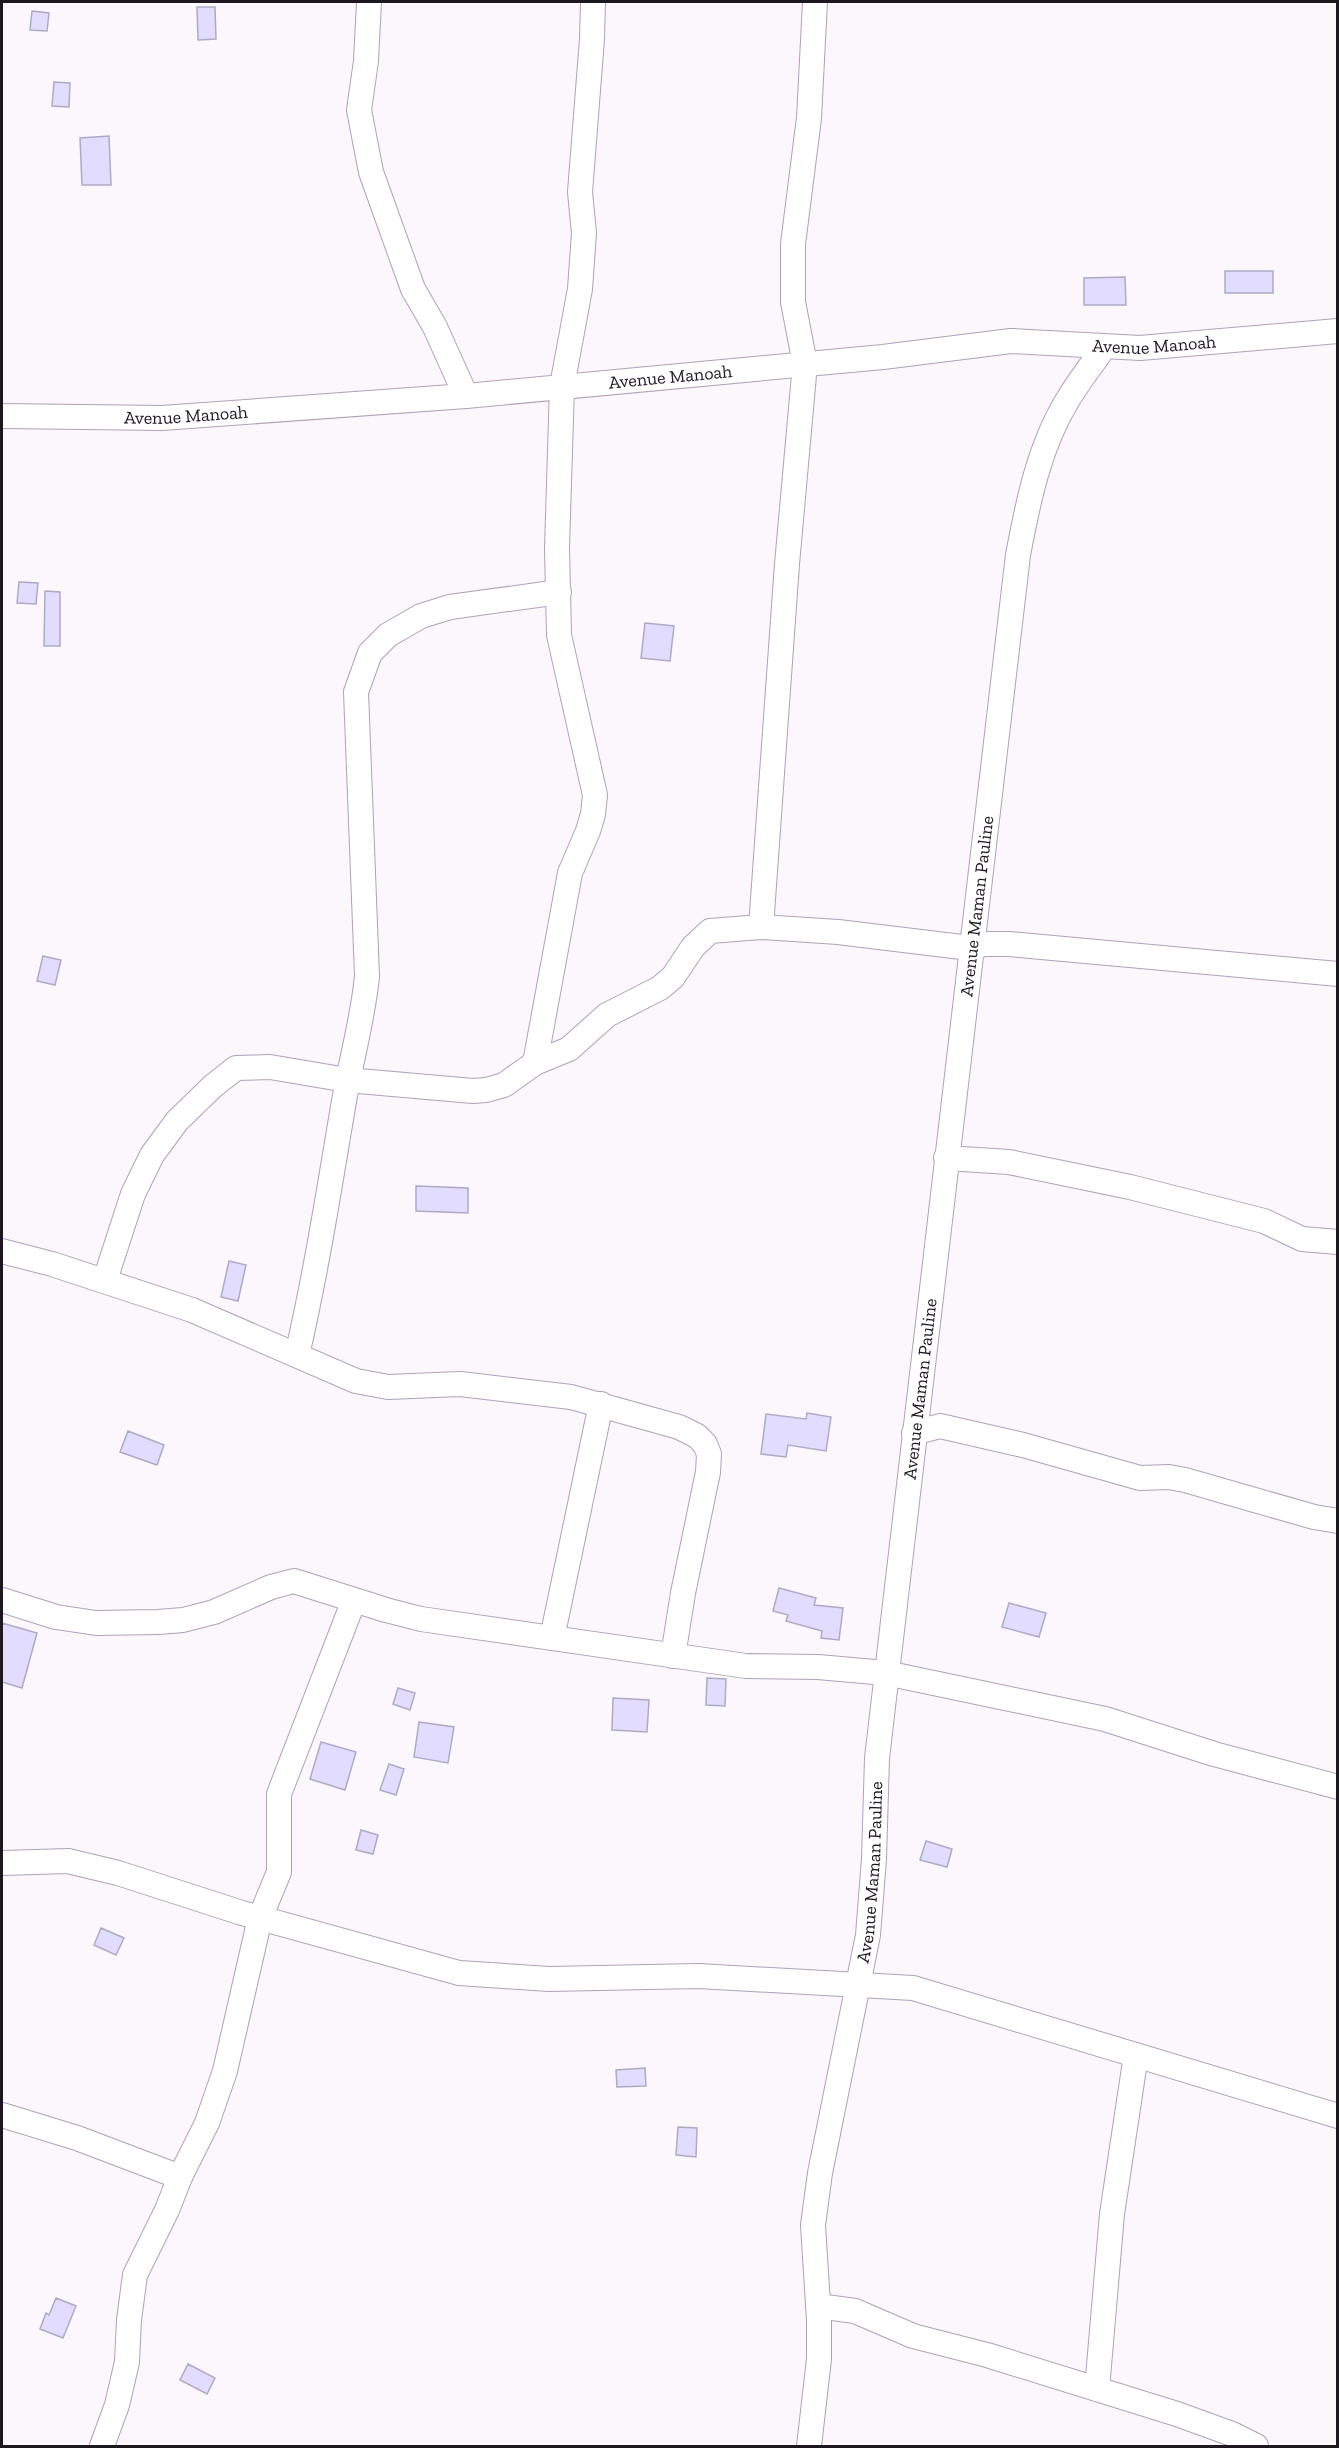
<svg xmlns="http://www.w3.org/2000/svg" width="1339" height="2448" font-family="'Zilla Slab',serif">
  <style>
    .building { fill: #e2ddfe; stroke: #aeaac3; stroke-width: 1.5 }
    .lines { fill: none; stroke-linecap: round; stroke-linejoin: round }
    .minor-casing { stroke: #b0a1b8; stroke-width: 26 }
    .minor { stroke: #fff; stroke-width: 24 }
    .labels { text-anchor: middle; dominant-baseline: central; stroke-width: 4.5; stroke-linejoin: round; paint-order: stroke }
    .street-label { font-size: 18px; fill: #1d1720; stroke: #fff }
  </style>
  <rect width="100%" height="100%" fill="#fbf7fc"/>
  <path class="building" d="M197,7H215L216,39L198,40Z
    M32,11L49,13L47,31L30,30Z
    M54,82L70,83L69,107L52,106Z
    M109,136L111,185H82L80,138Z
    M1225,271H1273V293H1225Z
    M1125,277L1126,305H1084V278Z
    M19,582L38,583L36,604L17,603Z
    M45,591L60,592V646H44Z
    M645,623L674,626L670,661L641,658Z
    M43,956L61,960L55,985L37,981Z
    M416,1186L468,1188V1213L416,1211Z
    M229,1261L246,1265L238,1301L221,1297Z
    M807,1413L831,1417L826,1451L788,1445L786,1457L761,1454L766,1414L806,1419Z
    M128,1431L164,1445L157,1465L120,1452Z
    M779,1588L816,1598L814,1605L843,1608L839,1640L821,1638L822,1631L786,1621L788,1615L773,1611Z
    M1009,1603L1046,1613L1039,1637L1002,1627Z
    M2,1623L37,1633L22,1688L2,1682Z
    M707,1678L726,1679L725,1706L706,1705Z
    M398,1688L415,1693L410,1710L393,1704Z
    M613,1698L649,1700L647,1732L612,1730Z
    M419,1722L454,1727L448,1763L414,1757Z
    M321,1742L356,1752L345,1790L310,1779Z
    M389,1764L404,1769L396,1795L380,1790Z
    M361,1830L378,1835L373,1854L356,1850Z
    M926,1841L952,1849L947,1867L920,1860Z
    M101,1928L124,1938L116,1955L94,1945Z
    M645,2068L646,2086L617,2087L616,2070Z
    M678,2127L697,2128L696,2157L676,2155Z
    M56,2298L76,2306L63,2338L40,2329L46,2313L49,2315Z
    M188,2364L215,2378L207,2394L180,2380Z"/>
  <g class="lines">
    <defs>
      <g id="minor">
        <path d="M369,2L366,61L359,110L371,172L413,289L435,327L466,396"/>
        <path id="s1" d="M2,416L162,418L466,396L883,357L1011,341L1140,348L1338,331"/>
        <path d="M761,927L787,564L805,364L793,302V244L809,118L815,2"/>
        <path d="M535,1063L570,873L588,831L593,814L595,795L559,635L557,548L562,386L580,289L584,233L580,192L592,39L593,2"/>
        <path d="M946,1158L1009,1162L1130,1187L1264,1221L1302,1239L1338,1242"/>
        <path d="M2,1251L52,1264L192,1310L356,1381L388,1387L460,1384L571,1397L679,1427L697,1436L705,1444L709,1454L708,1472L683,1593L673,1656"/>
        <path d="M105,1280L133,1194L152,1155L177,1121L213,1086L236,1068L270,1067L347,1080L473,1091L486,1090L504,1085L535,1063L569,1049L607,1015L660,988L673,977L693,947L710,931L761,927L838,932L970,948L985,944H1009L1338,974"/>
        <path d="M297,1355C316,1273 329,1190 343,1107C350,1063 363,1020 367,976L356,692L370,653L388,635L421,616L450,607L559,592"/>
        <path d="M914,1433L940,1426L1023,1445L1140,1478L1169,1477L1185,1480L1314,1517L1338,1521"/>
        <path d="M2,1600L56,1617L96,1623L158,1622L183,1620L214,1612L271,1587L294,1581L386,1610L421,1619L746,1666L818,1667L886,1673L1105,1719L1214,1754L1338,1787"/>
        <path d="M552,1638L601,1404"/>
        <path d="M2,1863L68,1861L118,1873L242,1913L459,1973L549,1979L698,1976L913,1988L1338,2116"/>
        <path d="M2,2115L77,2138L180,2177"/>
        <path d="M818,2306L855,2311L913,2336L987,2355L1177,2414L1232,2434L1256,2446"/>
        <path d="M1097,2389L1112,2214L1136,2055"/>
        <path d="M102,2446L117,2405L127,2362L129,2320L135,2275L167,2210L180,2177L207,2123L225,2071L260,1918L279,1872V1794L354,1600"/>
        <path id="s2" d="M809,2446L819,2359V2320L813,2225L820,2173L868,1935L874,1859L877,1758L1018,555C1028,502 1039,447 1067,401C1078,382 1092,365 1104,347"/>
      </g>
    </defs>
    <use href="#minor" class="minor-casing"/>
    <use href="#minor" class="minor"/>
  </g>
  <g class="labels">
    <g class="street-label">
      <text stroke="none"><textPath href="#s1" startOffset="1156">Avenue Manoah</textPath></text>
      <text stroke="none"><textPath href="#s1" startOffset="670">Avenue Manoah</textPath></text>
      <text stroke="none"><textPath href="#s1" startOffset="184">Avenue Manoah</textPath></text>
      <text stroke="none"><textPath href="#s2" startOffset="1552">Avenue Maman Pauline</textPath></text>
      <text stroke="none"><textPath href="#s2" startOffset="1066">Avenue Maman Pauline</textPath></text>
      <text stroke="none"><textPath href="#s2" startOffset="580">Avenue Maman Pauline</textPath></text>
    </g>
  </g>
  <rect width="1339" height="2448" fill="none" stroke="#1d1720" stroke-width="6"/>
</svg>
